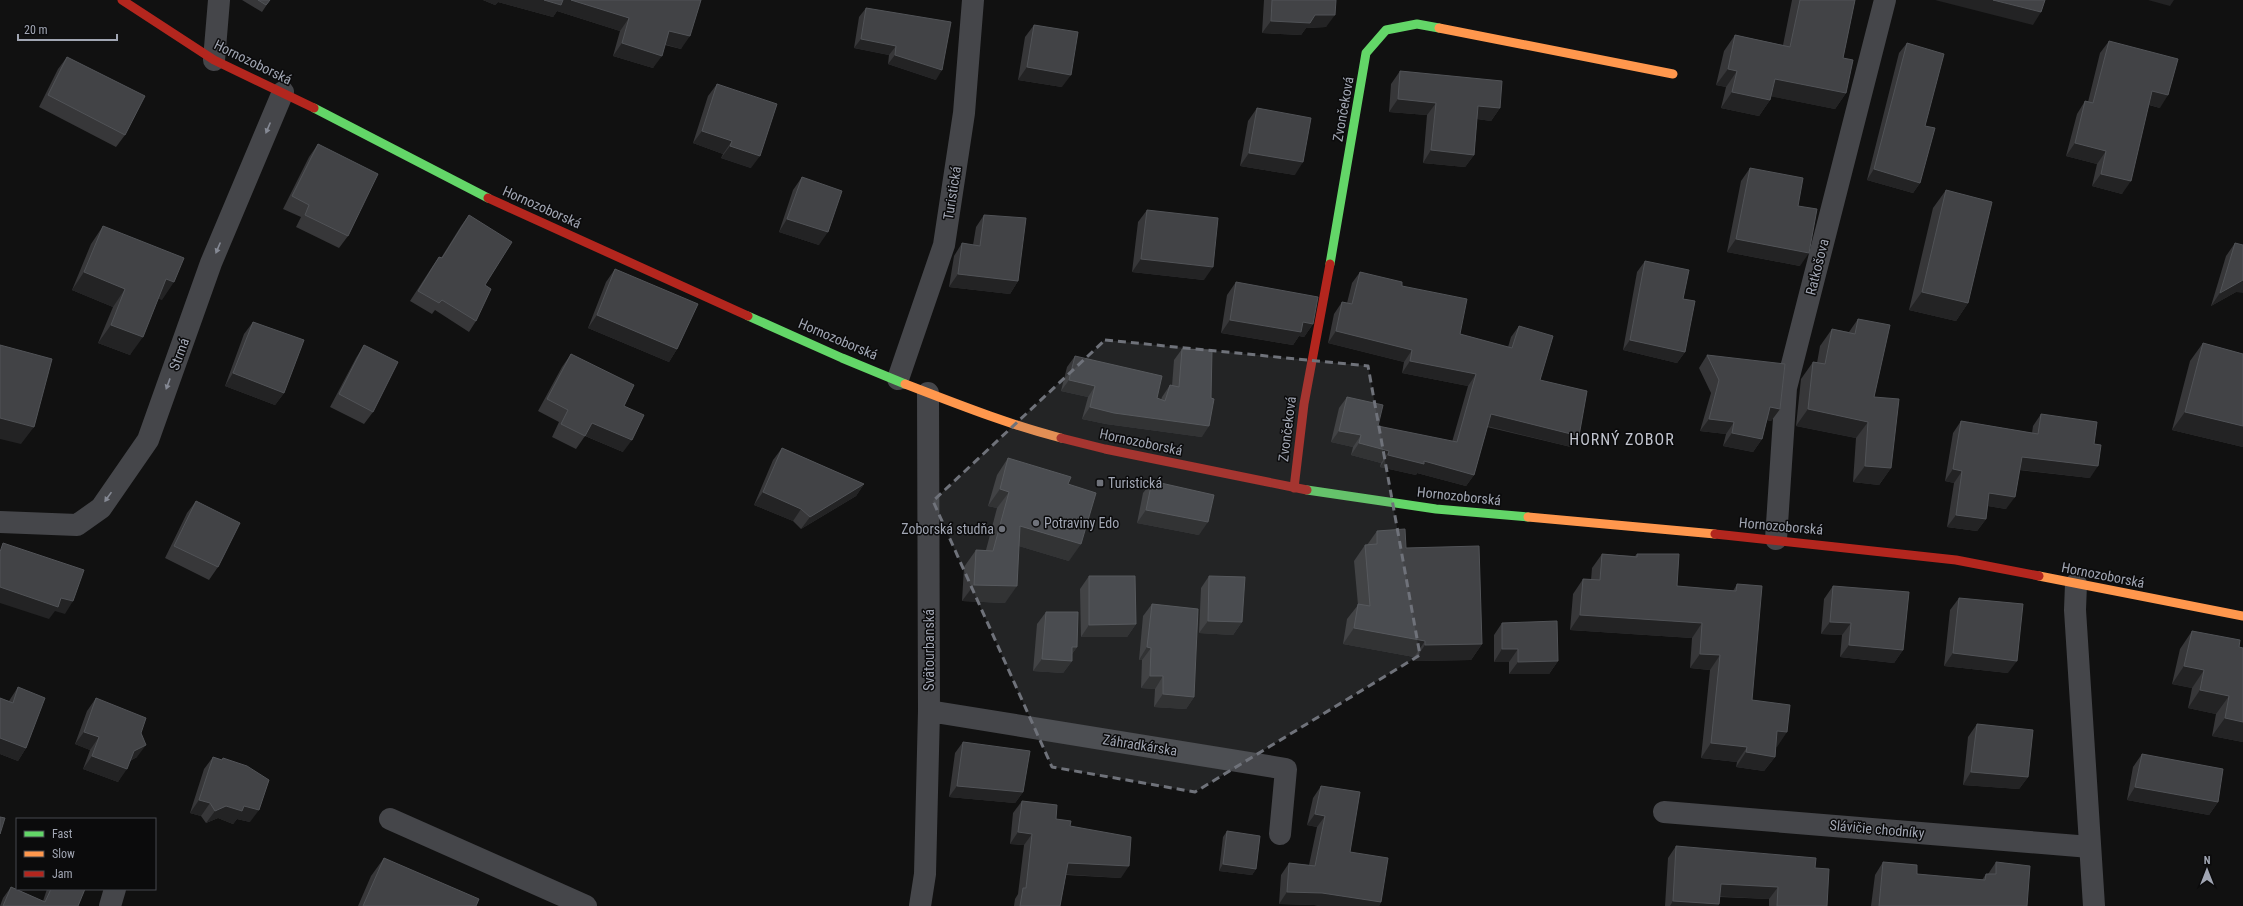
<svg xmlns="http://www.w3.org/2000/svg" width="2243" height="906" font-family="'Roboto Condensed',sans-serif">
  <style>
    .lines { fill: none; stroke-linecap: round; stroke-linejoin: round }
    .street { stroke: #45464a; stroke-width: 22 }
    .fast { stroke: #63d668; stroke-width: 9 }
    .slow { stroke: #ff974d; stroke-width: 9 }
    .jam { stroke: #b3261e; stroke-width: 9 }
    .wall { fill: #373739 }
    .shaded-wall { fill: #232324 }
    .building { fill: #424346; stroke: #515357 }
    .oneway { fill: #858994 }
    .marked { fill: #6f727a; fill-opacity: 0.2; stroke: #6f727a; stroke-width: 3; stroke-dasharray: 8 5; stroke-linejoin: round }
    .poi-dot { fill: #6f727a; stroke: #0b0b0c; stroke-width: 1.5 }
    .labels { text-anchor: middle; dominant-baseline: central; stroke-width: 3; stroke-linejoin: round; paint-order: stroke }
    .street-label { font-size: 14px; fill: #a1a6b3; stroke: #0b0b0c }
    .poi-label { font-size: 14px; fill: #a1a6b3; stroke: #0b0b0c; text-anchor: start }
    .quarter-label { font-size: 16px; letter-spacing: 1px; fill: #c2c5cf; stroke: #0b0b0c }
  </style>
  <rect width="100%" height="100%" fill="#111"/>
  <g class="lines">
    <path class="street" d="M214,60L219,0
      M898,379L944,245L964,113L973,0
      M0,522L77,525L101,508L148,440L211,263L283,92
      M1776,539L1786,388L1885,0
      M2076,584L2075,610L2094,906
      M929,711L1286,769L1280,834
      M1664,812L2090,847
      M390,819L586,906
      M110,906L115,889
      M920,906L925,874L929,711L928,393"/>
    <path class="fast" d="M314,108L488,198
      M1330,264L1366,53L1386,30L1417,24L1439,28
      M748,316L842,358L905,384
      M1307,490L1436,509L1528,517"/>
    <path class="slow" d="M1439,28L1673,74
      M905,384C957,404 1007,424 1061,438
      M1528,517L1715,534
      M2039,576L2243,616"/>
    <path class="jam" d="M122,0L214,60L314,108
      M488,198L748,316
      M1061,438L1105,449L1307,490
      M1294,488L1304,404L1330,264
      M1715,534L1956,560L2039,576"/>
  </g>
  <path class="wall" d="M242,0H270L262,12Z
    M483,0H701L681,49L665,45L653,68L613,56L620,31L557,11L553,17L498,2L495,5Z
    M1264,0H1336L1326,27L1306,28L1301,35L1262,33Z
    M1792,0H1855L1843,58L1846,93L1835,109L1771,96L1770,100L1759,116L1721,108L1726,87L1716,85L1724,51L1735,35L1783,45Z
    M866,8L936,80L888,64L889,55L854,48L859,17Z
    M1034,25L1062,87L1018,80L1025,37Z
    M2109,41L2160,108L2149,105L2122,194L2092,186L2097,164L2066,156L2077,114L2085,101L2088,102L2100,53Z
    M1907,43L1925,126L1920,183L1913,193L1867,180L1899,53Z
    M67,57L125,135L116,147L39,107L58,69Z
    M1400,71L1500,108L1491,121L1477,119L1474,155L1465,167L1423,163L1427,115L1389,112L1391,84Z
    M717,84L751,168L721,158L723,154L693,143L708,96Z
    M1257,108L1295,175L1240,166L1248,121Z
    M318,144L348,236L339,248L296,227L301,217L283,209L309,157Z
    M1750,168L1798,206L1800,266L1727,252L1741,181Z
    M802,177L819,245L779,232L793,190Z
    M1946,190L1968,303L1956,321L1909,310L1933,208Z
    M1147,210L1204,280L1132,272L1138,222Z
    M469,215L485,285L476,321L469,332L435,310L432,314L410,301L432,267L439,257L441,258L461,226Z
    M984,215L1018,281L1010,294L949,287L954,256L962,243L973,245L976,227Z
    M103,226L162,300L158,298L130,355L98,343L113,307L72,290L91,244Z
    M2235,243L2236,292L2211,306L2226,256Z
    M1645,261L1683,299L1685,352L1677,363L1623,350L1637,272Z
    M615,269L677,349L669,362L588,328L606,282Z
    M1360,272L1402,286L1460,334L1508,347L1511,337L1519,326L1540,380L1571,447L1487,427L1474,475L1466,486L1417,473L1416,475L1380,467L1381,463L1351,455L1353,447L1331,442L1339,408L1347,397L1378,426L1452,442L1468,386L1402,373L1404,362L1328,343L1334,314L1342,302L1347,303L1352,283Z
    M1236,282L1313,324L1304,337L1299,336L1293,345L1221,333L1227,295Z
    M1858,319L1874,397L1891,468L1879,485L1853,482L1856,438L1796,426L1801,379L1813,362L1817,363L1820,346L1832,329L1849,332Z
    M253,322L284,393L275,405L225,386L244,334Z
    M2203,343L2243,354V447L2172,430L2190,361Z
    M364,345L373,412L364,424L330,407L356,358Z
    M1182,349L1202,437L1106,424L1082,419L1088,397L1061,391L1067,367L1075,356L1157,398L1161,400L1162,397L1170,385L1172,386L1174,360Z
    M571,354L624,406L623,452L585,436L576,449L552,437L559,422L538,411L562,367Z
    M1707,355L1780,409L1771,421L1767,420L1762,439L1753,452L1723,446L1726,434L1700,431L1711,393L1699,368Z
    M2041,414L2094,444L2090,478L2019,470L2006,509L1988,506L1986,519L1977,531L1947,527L1954,483L1945,481L1953,433L1961,421L2032,433L2033,426Z
    M782,448L864,484L856,496L801,529L793,521L754,505L773,460Z
    M1008,458L1068,484L1069,561L1019,546L1005,603L962,601L964,567L976,550H986L997,508L988,506L997,475Z
    M1152,481L1199,535L1137,523L1143,493Z
    M196,501L218,567L209,580L165,558L187,513Z
    M1377,531L1406,548L1482,644L1471,660L1414,661V657L1343,644L1347,619L1358,605L1354,561L1365,545H1367Z
    M1602,554L1635,556L1637,554L1677,586L1733,591L1737,584L1752,700L1777,747L1776,746L1775,757L1764,771L1736,767L1737,762L1701,758L1710,670L1690,668L1692,638L1570,630L1573,594L1583,579L1591,580L1592,568Z
    M1089,576L1136,624L1127,637H1081L1080,589Z
    M1209,576L1242,622L1233,635L1199,633L1201,588Z
    M1833,586L1903,650L1894,663L1840,657L1842,635L1821,634L1824,599Z
    M1959,598L2008,673L1944,666L1950,610Z
    M1152,604L1194,697L1186,709L1154,707L1155,689L1141,688L1142,660H1139L1143,616Z
    M1046,612L1077,647L1072,654V661L1063,673L1033,671L1037,624Z
    M1502,623L1558,661L1549,674H1509V662H1494V635Z
    M2192,631L2239,647L2243,742L2212,736L2216,714L2188,708L2192,688L2172,684L2180,649Z
    M18,687L26,748L18,761L0,754V698L9,701Z
    M96,698L141,733L137,757L130,761L118,782L83,769L90,750L75,744L87,711Z
    M1977,724L2028,777L2019,789L1963,785L1968,737Z
    M963,742L1023,792L1015,803L949,797L955,753Z
    M2142,754L2218,802L2209,815L2127,800L2133,767Z
    M213,757L222,760L223,758L250,822L237,819L233,824L218,818L206,823L201,816L190,813L204,769Z
    M1321,786L1350,852L1381,902L1379,906H1320L1314,905L1279,904L1281,875L1289,863L1309,865L1317,827L1307,825L1313,798Z
    M1022,801L1056,819L1070,826L1121,878L1066,875L1060,906H1014L1015,899L1018,894L1024,845L1010,844L1013,813Z
    M1227,831L1256,869L1252,875L1219,871L1223,837Z
    M1676,846L1815,868L1827,906H1769V899L1720,897L1719,904L1718,906H1665L1668,858Z
    M384,858L476,906H358L371,876Z
    M1883,862L1917,874L1982,880L1986,874H1988L1996,862L2027,906H1871L1875,875Z
    M11,887L43,901L47,889H85L78,906H0L3,898Z"/>
  <path class="shaded-wall" d="M483,0H571L629,18L620,31L557,11L553,17L498,2L495,5Z
    M1935,0H1993L2041,12L2033,25Z
    M2148,0H2174L2170,6Z
    M1315,15H1335L1326,27L1306,28L1301,35L1262,33L1271,21Z
    M669,31L690,36L681,49L661,43Z
    M861,39L896,46L889,55L854,48Z
    M622,43L662,56L653,68L613,56Z
    M895,55L942,70L936,80L888,64Z
    M1027,67L1071,75L1062,87L1018,80Z
    M1728,69L1737,71L1726,87L1716,85Z
    M1775,79L1846,93L1835,109L1764,95Z
    M2152,91L2168,95L2160,108L2143,103Z
    M1732,92L1770,100L1759,116L1721,108Z
    M1398,99L1436,103L1427,115L1389,112Z
    M1478,106L1500,108L1491,121L1470,118Z
    M702,131L732,141L723,154L693,143Z
    M2075,143L2106,151L2097,164L2066,156Z
    M730,146L760,156L751,168L721,158Z
    M1431,150L1474,155L1465,167L1423,163Z
    M1249,153L1303,162L1295,175L1240,166Z
    M1874,169L1920,183L1913,193L1867,180Z
    M2101,174L2131,181L2122,194L2092,186Z
    M787,219L828,232L819,245L779,232Z
    M1736,239L1809,253L1800,266L1727,252Z
    M1141,259L1213,267L1204,280L1132,272Z
    M84,272L125,289L113,307L72,290Z
    M958,274L1018,281L1010,294L949,287Z
    M166,279L174,282L162,300L154,296Z
    M2243,280V293L2236,292L2211,306L2220,293Z
    M1922,292L1968,303L1956,321L1909,310Z
    M597,315L677,349L669,362L588,328Z
    M1230,320L1303,322L1313,324L1304,337L1299,336L1293,345L1221,333Z
    M111,325L143,337L130,355L98,343Z
    M1336,331L1412,350L1404,362L1328,343Z
    M1630,340L1685,352L1677,363L1623,350Z
    M1410,361L1476,374L1468,386L1402,373Z
    M233,373L284,393L275,405L225,386Z
    M1069,380L1095,386L1088,397L1061,391Z
    M1090,407L1209,426L1202,437L1106,424L1082,419Z
    M1770,407L1780,409L1771,421L1761,419Z
    M1808,409L1868,422L1856,438L1796,426Z
    M2185,412L2243,426V447L2172,430Z
    M1491,414L1579,436L1571,447L1483,425Z
    M0,418L34,427L21,444L0,439Z
    M1709,419L1734,422L1726,434L1700,431Z
    M592,423L632,440L623,452L583,435Z
    M1339,431L1361,435L1353,447L1331,442Z
    M1732,433L1762,439L1753,452L1723,446Z
    M1359,443L1389,451L1381,463L1351,455Z
    M1388,455L1424,461L1474,475L1466,486L1417,473L1416,475L1380,467Z
    M2022,457L2098,466L2090,478L2013,469Z
    M1865,466L1891,468L1879,485L1853,482Z
    M1953,469L1962,471L1954,483L1945,481Z
    M864,484L856,496L801,529L810,517Z
    M1000,489L1009,492L997,508L988,506Z
    M763,492L801,509L793,521L754,505Z
    M1989,493L2015,497L2006,509L1981,505Z
    M1146,510L1208,522L1199,535L1137,523Z
    M1956,515L1986,519L1977,531L1947,527Z
    M1020,526L1081,544L1069,561L1008,543Z
    M974,585L1017,586L1005,603L962,601Z
    M0,587L61,598L73,601L65,614L55,611L49,619L0,603Z
    M1580,615L1702,623L1692,638L1570,630Z
    M1208,621L1242,622L1233,635L1199,633Z
    M1830,622L1851,623L1842,635L1821,634Z
    M1136,624L1127,637H1081L1089,625Z
    M1354,628L1425,641L1414,657L1343,644Z
    M1482,644L1471,660L1414,661L1425,645Z
    M1849,645L1903,650L1894,663L1840,657Z
    M1072,647H1077L1068,659Z
    M1147,647L1151,648L1142,660H1139Z
    M1502,649H1518L1509,662H1494Z
    M1953,653L2017,661L2008,673L1944,666Z
    M1700,654L1720,655L1710,670L1690,668Z
    M1042,659L1072,661L1063,673L1033,671Z
    M1558,661L1549,674H1509L1518,662Z
    M2184,666L2204,670L2192,688L2172,684Z
    M1150,676H1163L1155,689L1141,688Z
    M2200,690L2229,696L2216,714L2188,708Z
    M1163,694L1194,697L1186,709L1154,707Z
    M2225,718L2243,722V742L2212,736Z
    M1777,731L1787,732L1777,747L1767,745Z
    M84,732L99,737L90,750L75,744Z
    M0,738L26,748L18,761L0,754Z
    M1711,743L1747,747L1737,762L1701,758Z
    M146,745L137,757L125,763L134,751Z
    M1746,752L1775,757L1764,771L1736,767Z
    M92,756L127,769L118,782L83,769Z
    M1971,772L2028,777L2019,789L1963,785Z
    M957,786L1023,792L1015,803L949,797Z
    M2135,787L2218,802L2209,815L2127,800Z
    M199,800L210,803L201,816L190,813Z
    M226,806H244L259,810L250,822L237,819L233,824L218,818L206,823L215,811Z
    M1315,814L1325,816L1317,827L1307,825Z
    M1018,832L1032,834L1024,845L1010,844Z
    M1068,863L1129,866L1121,878L1060,874Z
    M1223,864L1256,869L1252,875L1219,871Z
    M1721,884L1778,887L1769,899L1712,896Z
    M1287,892L1322,893L1381,902L1379,906H1320L1314,905L1279,904Z
    M1673,901L1719,904L1718,906H1670Z"/>
  <path class="building" d="M258,0H270L266,5Z
    M544,0H563L561,5Z
    M571,0H701L690,36L669,31L662,56L622,43L629,18Z
    M1272,0H1336L1335,15H1315L1310,23L1271,21Z
    M1800,0H1855L1843,58L1853,60L1846,93L1775,79L1770,100L1732,92L1737,71L1728,69L1735,35L1790,47Z
    M1993,0H2045L2041,12Z
    M866,8L951,22L942,70L895,55L896,46L861,39Z
    M1034,25L1078,32L1071,75L1027,67Z
    M2109,41L2178,59L2168,95L2152,91L2131,181L2101,174L2106,151L2075,143L2085,101L2093,103Z
    M1907,43L1944,54L1925,126L1935,128L1920,183L1874,169Z
    M67,57L145,96L125,135L48,95Z
    M1400,71L1502,81L1500,108L1478,106L1474,155L1431,150L1436,103L1398,99Z
    M717,84L777,104L760,156L730,146L732,141L702,131Z
    M1257,108L1311,118L1303,162L1249,153Z
    M318,144L378,174L348,236L305,215L309,205L292,196Z
    M1750,168L1803,178L1798,206L1817,209L1809,253L1736,239Z
    M802,177L842,191L828,232L787,219Z
    M1946,190L1992,202L1968,303L1922,292Z
    M1147,210L1218,218L1213,267L1141,259Z
    M469,215L512,242L485,285L491,289L476,321L442,300L439,303L418,291L439,257L442,258Z
    M984,215L1026,218L1018,281L958,274L962,243L980,246Z
    M103,226L184,258L174,282L166,279L143,337L111,325L125,289L84,272Z
    M2235,243L2243,245V280L2220,293Z
    M1645,261L1689,270L1683,299L1695,301L1685,352L1630,340Z
    M615,269L698,304L677,349L597,315Z
    M1360,272L1402,282V286L1467,299L1460,334L1512,348L1519,326L1553,336L1540,380L1587,391L1579,436L1491,414L1474,475L1424,461V464L1388,455L1389,451L1359,443L1361,435L1339,431L1347,397L1383,405L1378,426L1457,442L1476,374L1410,361L1412,350L1336,331L1342,302L1352,304Z
    M1236,282L1318,297L1313,324L1303,322L1301,332L1230,320Z
    M1858,319L1890,325L1874,397L1899,399L1891,468L1865,466L1868,422L1808,409L1813,362L1825,364L1832,329L1855,334Z
    M253,322L304,340L284,393L233,373Z
    M2203,343L2243,354V426L2185,412Z
    M0,345L52,359L34,427L0,418Z
    M364,345L398,362L373,412L339,394Z
    M1182,349L1212,350L1211,398L1214,399L1209,426L1114,413L1090,407L1095,386L1069,380L1075,356L1162,376L1157,398L1165,401L1170,385L1179,387Z
    M571,354L634,385L624,406L644,415L632,440L592,423L585,436L561,424L568,410L547,399Z
    M1707,355L1785,364L1780,409L1770,407L1762,439L1732,433L1734,422L1709,419L1719,380Z
    M2041,414L2097,422L2094,444L2101,445L2098,466L2022,457L2015,497L1989,493L1986,519L1956,515L1962,471L1953,469L1961,421L2038,434Z
    M782,448L864,484L810,517L801,509L763,492Z
    M1008,458L1071,477L1068,484L1096,493L1081,544L1020,526L1017,586L974,585L976,550L993,551L1009,492L1000,489Z
    M1152,481L1214,495L1208,522L1146,510Z
    M196,501L240,523L218,567L174,546Z
    M1405,529L1406,548L1479,546L1482,644L1425,645V641L1354,628L1358,604L1370,606L1365,545L1377,544V531Z
    M3,543L84,570L73,601L61,598L58,607L0,587V552Z
    M1602,554L1637,557V554H1679L1677,586L1736,591L1737,584L1762,586L1752,700L1790,705L1787,732L1777,731L1775,757L1746,752L1747,747L1711,743L1720,655L1700,654L1702,623L1580,615L1583,579L1600,580Z
    M1089,576H1135L1136,624L1089,625Z
    M1209,576L1245,577L1242,622L1208,621Z
    M1833,586L1909,592L1903,650L1849,645L1851,623L1830,622Z
    M1959,598L2023,604L2017,661L1953,653Z
    M1152,604L1198,609L1194,697L1163,694V676H1150L1151,648L1147,647Z
    M1046,612H1078L1077,647H1072V661L1042,659Z
    M1557,621L1558,661L1518,662V649H1502V623Z
    M2192,631L2240,640L2239,647L2243,648V722L2225,718L2229,696L2200,690L2204,670L2184,666Z
    M18,687L45,698L26,748L0,738V698L13,703Z
    M96,698L146,718L141,733L146,745L134,751L127,769L92,756L99,737L84,732Z
    M1977,724L2033,730L2028,777L1971,772Z
    M963,742L1030,751L1023,792L957,786Z
    M2142,754L2223,769L2218,802L2135,787Z
    M213,757L222,760L223,758L247,766L269,780L259,810L244,806L242,811L226,806L215,811L210,803L199,800Z
    M1321,786L1360,792L1350,852L1388,858L1381,902L1322,893L1287,892L1289,863L1315,866L1325,816L1315,814Z
    M1022,801L1057,805L1056,819L1071,821L1070,826L1131,837L1129,866L1068,863L1060,906H1020L1023,888H1026L1032,834L1018,832Z
    M0,817L5,818L0,834Z
    M1227,831L1260,836L1256,869L1223,864Z
    M1676,846L1816,858L1815,868L1829,869L1827,906H1777L1778,887L1721,884L1719,904L1673,901Z
    M384,858L479,899L476,906H363Z
    M1883,862L1917,865V874L1985,880L1986,874H1996V862L2030,866L2027,906H1879Z
    M11,887L45,902L51,889H85L78,906H3Z"/>
  <defs><path id="oneway-solid" d="M-6-.8H1V-3.2L6.5 0L1 3.2V.8H-6Z"/></defs>
  <g class="oneway">
    <use href="#oneway-solid" transform="translate(268 128) rotate(113)"/>
    <use href="#oneway-solid" transform="translate(218 248) rotate(113)"/>
    <use href="#oneway-solid" transform="translate(168 384) rotate(110)"/>
    <use href="#oneway-solid" transform="translate(108 497) rotate(125)"/>
  </g>
  <path class="marked" d="M1105,340L1368,366L1420,655L1195,792L1052,767L933,501Z"/>
  <g class="poi-dot">
    <rect x="1096" y="479" width="8" height="8" rx="2"/>
    <circle cx="1036" cy="523" r="4"/>
    <circle cx="1002" cy="529" r="4"/>
  </g>
  <g class="labels">
    <g class="street-label">
      <text transform="translate(253 62) rotate(26)">Hornozoborská</text>
      <text transform="translate(1343 109) rotate(-80)">Zvončeková</text>
      <text transform="translate(952 193) rotate(-81)">Turistická</text>
      <text transform="translate(542 207) rotate(24)">Hornozoborská</text>
      <text transform="translate(1817 267) rotate(-76)">Ratkošova</text>
      <text transform="translate(838 339) rotate(23)">Hornozoborská</text>
      <text transform="translate(179 354) rotate(-70)">Strmá</text>
      <text transform="translate(1287 429) rotate(-83)">Zvončeková</text>
      <text transform="translate(1141 442) rotate(12)">Hornozoborská</text>
      <text transform="translate(1459 496) rotate(6)">Hornozoborská</text>
      <text transform="translate(1781 526) rotate(5)">Hornozoborská</text>
      <text transform="translate(2103 575) rotate(11)">Hornozoborská</text>
      <text transform="translate(929 650) rotate(-90)">Svätourbanská</text>
      <text transform="translate(1140 745) rotate(9)">Záhradkárska</text>
      <text transform="translate(1877 829) rotate(5)">Slávičie chodníky</text>
    </g>
    <g class="poi-label">
      <text x="1108" y="483">Turistická</text>
      <text x="1044" y="523">Potraviny Edo</text>
      <text x="994" y="529" text-anchor="end">Zoborská studňa</text>
    </g>
    <g class="quarter-label">
      <text x="1622" y="439">HORNÝ ZOBOR</text>
    </g>
  </g>
  <rect x="16" y="818" width="140" height="72" fill="#0b0b0c" stroke="#47494f"/>
  <rect x="24" y="831" width="20" height="6" fill="#63d668" stroke="#47494f"/>
  <text x="52" y="838" font-size="12" fill="#a1a6b3">Fast</text>
  <rect x="24" y="851" width="20" height="6" fill="#ff974d" stroke="#47494f"/>
  <text x="52" y="858" font-size="12" fill="#a1a6b3">Slow</text>
  <rect x="24" y="871" width="20" height="6" fill="#b3261e" stroke="#47494f"/>
  <text x="52" y="878" font-size="12" fill="#a1a6b3">Jam</text>
  <g transform="translate(2207 870)" stroke="#0b0b0c" stroke-width="3" paint-order="stroke">
  <path d="M0-3L7 15L0 10L-7 15Z" fill="#a1a6b3"/>
  <text y="-6" font-size="11" font-weight="bold" text-anchor="middle" fill="#a1a6b3">N</text>
  </g>
  <path d="M18 34v6h99v-6" fill="none" stroke="#a1a6b3" stroke-width="2"/>
  <text x="24" y="34" font-size="12" fill="#a1a6b3" stroke="#0b0b0c" stroke-width="3" paint-order="stroke">20 m</text>
</svg>
